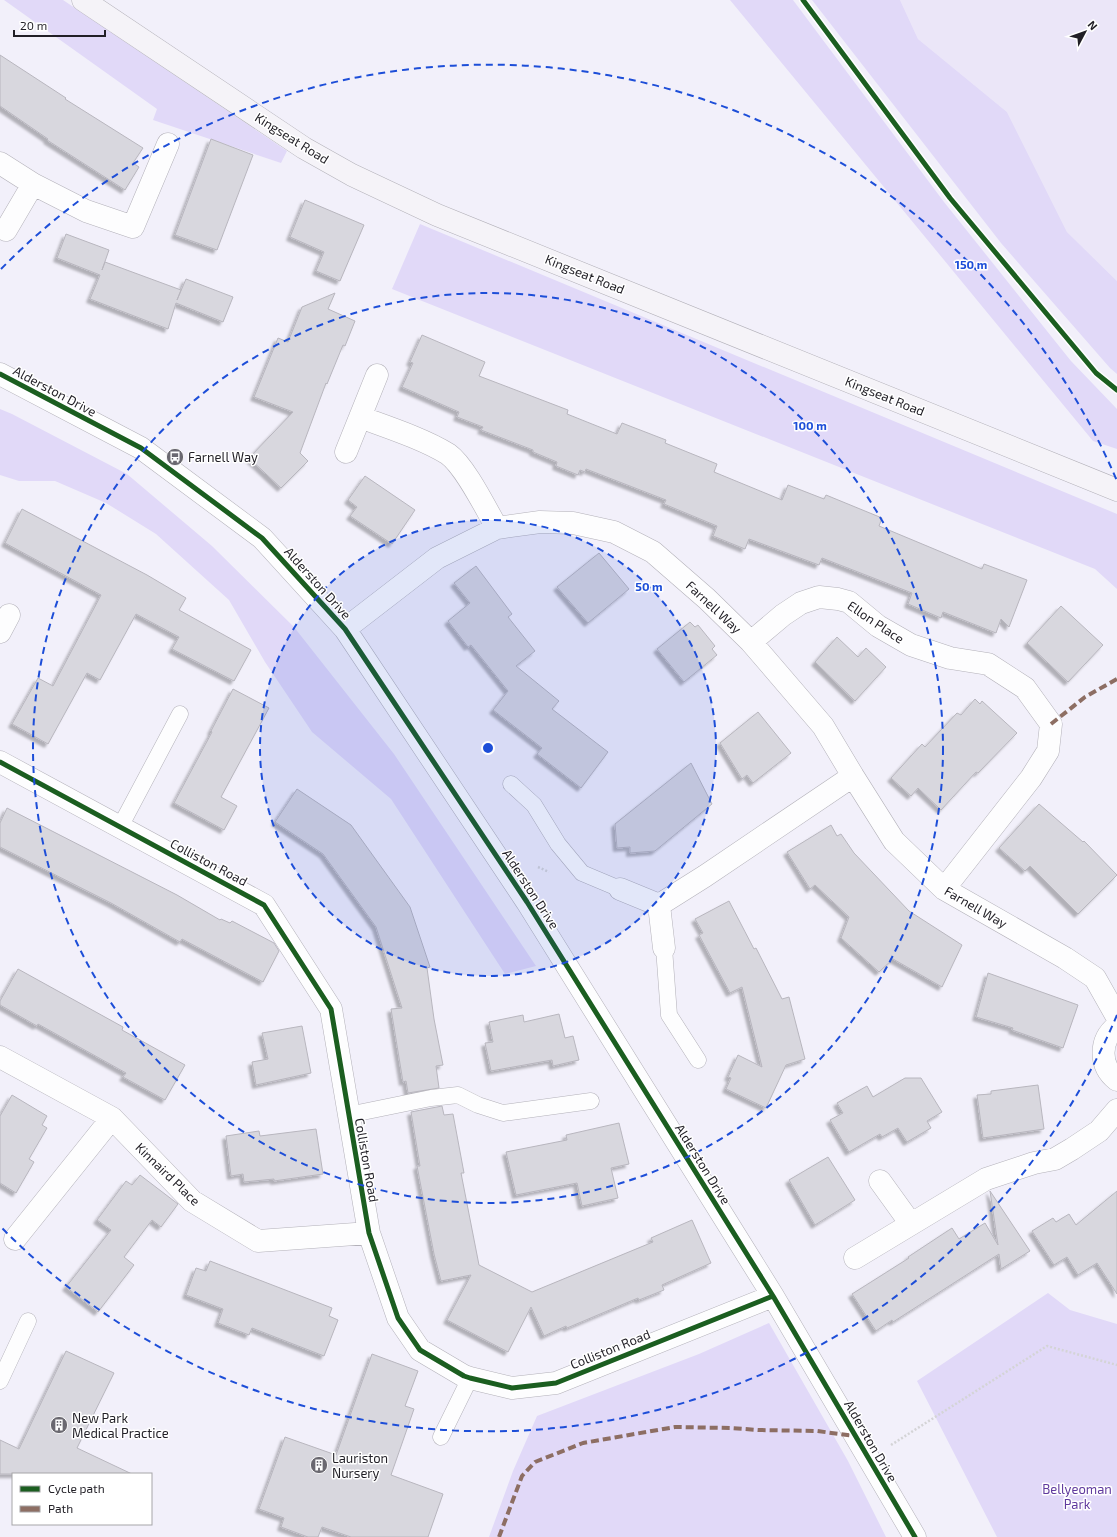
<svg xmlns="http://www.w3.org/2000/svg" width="1117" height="1537" font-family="'Exo 2',sans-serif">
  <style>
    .built { fill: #ebe6f8 }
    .green { fill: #e1d9f8 }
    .building { fill: #d8d7de; stroke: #b8b6be; filter: url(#shadow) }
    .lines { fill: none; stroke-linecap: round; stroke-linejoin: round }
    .lane-casing { stroke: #b3b1b9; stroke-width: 17 }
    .street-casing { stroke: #b3b1b9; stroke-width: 23 }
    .secondary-casing { stroke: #b3b1b9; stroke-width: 23 }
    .path { stroke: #d4d4d6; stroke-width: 2.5; stroke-dasharray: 2 2; stroke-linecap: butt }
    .lane { stroke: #fdfdfe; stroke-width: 16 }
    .street { stroke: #fdfdfe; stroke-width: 22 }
    .secondary { stroke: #f5f3f8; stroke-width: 22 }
    .quiet { stroke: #8d6e63; stroke-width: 4; stroke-dasharray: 8 4; stroke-linecap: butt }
    .cycleway-casing { stroke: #fff; stroke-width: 8 }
    .cycleway { stroke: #1b5e20; stroke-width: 5 }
    .ring { fill: none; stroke: #1d4ed8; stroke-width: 2; stroke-dasharray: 7 5 }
    .labels { text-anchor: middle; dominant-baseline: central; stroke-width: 3; stroke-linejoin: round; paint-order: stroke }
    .street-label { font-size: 13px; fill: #211f26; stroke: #fff }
    .poi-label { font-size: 13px; fill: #211f26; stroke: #fff; text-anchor: start }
    .park-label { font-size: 13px; fill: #603a9e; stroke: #fff }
    .centre { fill: #1d4ed8; stroke: #fff; stroke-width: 2 }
    .ring-label { font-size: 12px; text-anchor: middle; font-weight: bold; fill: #1d4ed8; stroke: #fff; stroke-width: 3; stroke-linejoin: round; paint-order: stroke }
  </style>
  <defs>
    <filter id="shadow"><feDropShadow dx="-3.5" dy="3.5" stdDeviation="1" flood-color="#0004"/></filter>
  </defs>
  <rect width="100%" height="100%" fill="#f2f0fa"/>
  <path class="built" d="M900,0H1117V281L1067,232L1007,112L918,39Z"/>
  <path class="green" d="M4,0H63L287,151L281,163L153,120L157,109Z
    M730,0H793L944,202L1071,361L1117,409V449L1093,441Z
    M812,0H900L918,39L1007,112L1067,232L1117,281V374L1110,368L1001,243Z
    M420,224L1117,514V589L1095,569L392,289Z
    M0,409L12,414L127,474L212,546L294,627L394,754L536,966L505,974L391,799L312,732L265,662L229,600L156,534L106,503L55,481H19L0,475Z
    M1048,1293L1070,1310L1117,1324V1537H997L917,1381Z
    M769,1323L848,1461L886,1537H489L513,1471L537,1416L699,1354Z"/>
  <path class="building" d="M0,55L66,98L65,99L143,148L133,163L139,167L125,190L47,140L48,139L0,106Z
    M211,139L253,155L217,250L175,235Z
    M305,200L364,225L340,281L316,271L324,252L290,237Z
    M66,234L109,250L102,270L105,262L181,290L177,300L186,279L233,297L223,322L176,303L168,329L90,299L100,275L57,258Z
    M335,293L328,309L355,321L345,346L343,345L327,384L326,383L300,453L308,461L281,488L249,458L293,412L254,397L278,338L288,342L302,307Z
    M422,335L485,362L479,376L568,410L567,414L617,434L622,423L666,440L665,443L717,464L714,472L782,500L788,485L824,499L826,495L882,518L879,526L915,541L982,569L984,564L1027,580L1009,627L1001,619L996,633L943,612L941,618L908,604L912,593L822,558L819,565L749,539L745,549L713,536L717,526L664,504L666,500L586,469L585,472L580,470L578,475L556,466L557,462L533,452V450L481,430L483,427L457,417L459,412L402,387L413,363L410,362Z
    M365,476L415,510L392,544L350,516L357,507L348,500Z
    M22,509L147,575L186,598L179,610L251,650L234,681L172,649L179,637L136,614L100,680L87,673L48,744L12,724L38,678L53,686L101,595L5,543Z
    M599,553L629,589L588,623L557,587Z
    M476,566L512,614L508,617L535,651L516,666L559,701L552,709L608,752L581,788L537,754L542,748L493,710L508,691L471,645L468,647L448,621L470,603L454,583Z
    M1061,606L1103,645L1068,682L1027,643Z
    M690,622L695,627L698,625L715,646L712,649L717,655L684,682L657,649Z
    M837,637L858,657L866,648L886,667L855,701L815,662Z
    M233,689L269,708L221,797L237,806L224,830L174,803L212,732L211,731Z
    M975,699L980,704L982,701L1017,733L978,773L976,772L941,810L918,788L911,796L891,778L922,744L925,747L957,713L961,715Z
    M758,712L791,753L753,783L747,775L742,779L720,743Z
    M691,763L712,804L655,851L630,853V847L617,848L615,824Z
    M297,789L351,825L410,907L430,967L427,968L434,1019L443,1065L436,1066L439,1088L408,1093L406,1081L403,1082L391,1009L402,1008L376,927L323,854L275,822Z
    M1039,804L1083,842L1084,841L1117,875L1078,914L1030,866L1025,871L999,848Z
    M7,808L177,895L220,920L221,919L230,923L232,921L274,943L279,951L263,982L182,939L180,942L111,903L0,847V823Z
    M831,825L837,836L841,834L854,853L909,911L962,945L942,987L893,959L879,972L841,938L849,917L815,885L810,889L787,852Z
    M729,901L754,949L756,948L782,999L789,997L805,1059L786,1065L766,1108L726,1089L731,1078L728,1077L738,1055L762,1067L742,987L730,993L699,935L703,933L695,919Z
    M18,969L123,1027L122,1030L185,1065L165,1100L123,1077L126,1073L38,1024L37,1026L0,1005V1001Z
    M988,973L1078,1005L1063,1048L1012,1030L1013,1028L976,1017Z
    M559,1014L565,1038L573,1036L579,1060L553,1066L552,1060L491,1071L485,1043L493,1042L489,1022L523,1015L524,1022Z
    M302,1026L311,1073L256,1085L252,1062L268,1059L262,1033Z
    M905,1078H921L942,1112L927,1121L931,1128L907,1142L898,1128L882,1137L880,1134L849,1152L830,1120L843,1113L837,1103L867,1086L873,1097Z
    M1038,1085L1044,1129L983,1138L977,1095L991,1094V1091Z
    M12,1095L47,1116L42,1125L47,1128L29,1159L34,1162L16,1193L0,1183V1116Z
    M442,1106L444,1115L453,1114L464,1173H461L479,1265L532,1292L653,1242L651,1238L692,1220L711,1263L662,1285L664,1290L639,1300L638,1298L567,1328L566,1326L544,1336L531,1307L508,1352L447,1320L471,1275L441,1281L434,1254L417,1166H420L411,1112Z
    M619,1123L629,1164L611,1168L618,1198L582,1206L577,1183L516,1195L506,1152L567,1140L566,1135Z
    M316,1129L323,1174L274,1181V1179L244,1182L243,1174L231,1176L226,1136L259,1131L260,1136Z
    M828,1157L855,1200L815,1225L789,1180Z
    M140,1175L178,1204L161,1227L152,1220L124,1257L134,1265L98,1312L66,1287L111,1230L97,1220L126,1181L132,1185Z
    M990,1191L1030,1251L1001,1269L999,1254L893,1322L892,1320L876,1331L852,1294L909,1258L908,1257L952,1228L959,1239L985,1223L998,1245Z
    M1117,1191V1294L1097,1263L1078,1275L1067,1257L1054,1265L1032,1231L1053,1218L1056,1222L1069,1214L1076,1225Z
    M210,1261L332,1308L329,1316L338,1320L324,1356L252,1328L249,1335L218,1323L223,1309L186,1295L196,1268L206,1271Z
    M66,1351L114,1373L77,1448L132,1474H0V1440L19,1449Z
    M372,1354L418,1371L405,1406L414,1409L391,1475L443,1494L428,1537H351L322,1527L318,1537H308L281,1527L284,1518L259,1509L285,1437L336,1455Z"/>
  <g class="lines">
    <defs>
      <path id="lane" d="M511,784L534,805L558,844L582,873L620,889
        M120,827L180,714
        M664,948L669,1015L698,1060
        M348,1115L431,1098L458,1095L478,1105L503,1113L591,1101
        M0,1381L28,1321
        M441,1437L470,1378"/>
      <path id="street" d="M0,163L33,184L86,211L133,227L168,144
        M6,230L33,184
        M0,374L141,448L262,538L345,629L527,902L773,1296L915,1537
        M360,417C387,427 424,439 448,454C465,466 486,509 497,528
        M346,452L377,375
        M345,629L437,558L497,528L540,522L573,523L614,532L653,552L707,599L751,642L823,726L853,776L894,841L944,889L1065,958L1095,978L1117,1017
        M0,632L9,615
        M751,642L783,615L801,603L819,597L838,599L849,602L878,626L911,645L950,658L988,664L1025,688L1051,724L1048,751L1031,778L944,889
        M0,762L264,905L331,1009L369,1233L398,1318L420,1350L464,1376L470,1378L512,1388L556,1383L773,1296
        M620,889L659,905L664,948
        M659,905L705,876L853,776
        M1117,1026C1099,1040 1099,1066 1117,1080
        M0,1057L112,1118L192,1201L258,1241L369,1233
        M880,1181L911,1224
        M15,1239L112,1118
        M855,1258L986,1179L1034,1163L1055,1159L1072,1149L1099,1131L1117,1110"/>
      <path id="secondary" d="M83,0L304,148L352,175L437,215L1117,490"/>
    </defs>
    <use href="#lane" class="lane-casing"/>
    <use href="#street" class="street-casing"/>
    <use href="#secondary" class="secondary-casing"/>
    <path class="path" d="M538,867L549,872
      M891,1445L1047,1346L1117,1365"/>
    <use href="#lane" class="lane"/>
    <use href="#street" class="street"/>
    <use href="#secondary" class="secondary"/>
    <path class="quiet" d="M1051,724L1085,697L1117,679
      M499,1537L522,1476L535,1462L583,1443L675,1427L730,1428L758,1430L817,1431L855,1436"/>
    <defs>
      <path id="cycleway" d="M803,0L950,198L1096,373L1117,390
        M0,374L141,448L262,538L345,629L527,902L773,1296L915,1537
        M0,762L264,905L331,1009L369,1233L398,1318L420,1350L464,1376L470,1378L512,1388L556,1383L773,1296"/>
    </defs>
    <use href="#cycleway" class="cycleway-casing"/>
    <use href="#cycleway" class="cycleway"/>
  </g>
  <circle cx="488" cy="748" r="228" fill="#1d4ed8" fill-opacity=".12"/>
  <g class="ring">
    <circle cx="488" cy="748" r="228"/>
    <circle cx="488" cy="748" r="455"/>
    <path d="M1117 1015A683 683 0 0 1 1 1227M1 269A683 683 0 0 1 1117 481"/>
  </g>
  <defs>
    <symbol id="bus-disc" viewBox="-11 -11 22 22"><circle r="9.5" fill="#6a6870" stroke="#fff"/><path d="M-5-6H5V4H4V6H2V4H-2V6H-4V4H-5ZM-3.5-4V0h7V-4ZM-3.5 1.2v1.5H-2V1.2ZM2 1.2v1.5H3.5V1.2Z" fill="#fff"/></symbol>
    <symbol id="building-disc" viewBox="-11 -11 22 22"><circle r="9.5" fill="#6a6870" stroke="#fff"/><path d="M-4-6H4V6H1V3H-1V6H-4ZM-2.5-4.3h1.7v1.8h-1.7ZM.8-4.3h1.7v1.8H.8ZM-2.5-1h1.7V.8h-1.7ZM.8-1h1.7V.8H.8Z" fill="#fff"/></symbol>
  </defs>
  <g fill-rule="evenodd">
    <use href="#bus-disc" x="165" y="447" width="20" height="20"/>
    <use href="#building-disc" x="49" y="1415" width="20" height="20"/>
    <use href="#building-disc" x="309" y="1455" width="20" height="20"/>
  </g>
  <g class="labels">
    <g class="street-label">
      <text transform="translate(292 138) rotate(32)">Kingseat Road</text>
      <text transform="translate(585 274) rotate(22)">Kingseat Road</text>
      <text transform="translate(55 391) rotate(28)">Alderston Drive</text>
      <text transform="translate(885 396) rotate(22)">Kingseat Road</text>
      <text transform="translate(318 583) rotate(48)">Alderston Drive</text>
      <text transform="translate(714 607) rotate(43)">Farnell Way</text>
      <text transform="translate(876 622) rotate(34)">Ellon Place</text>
      <text transform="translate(209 862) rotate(28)">Colliston Road</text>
      <text transform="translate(531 889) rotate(57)">Alderston Drive</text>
      <text transform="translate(976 907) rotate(30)">Farnell Way</text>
      <text transform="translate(367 1160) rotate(80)">Colliston Road</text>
      <text transform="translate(703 1164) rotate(58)">Alderston Drive</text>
      <text transform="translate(168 1174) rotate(44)">Kinnaird Place</text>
      <text transform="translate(610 1349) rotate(-22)">Colliston Road</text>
      <text transform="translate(871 1441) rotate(60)">Alderston Drive</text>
    </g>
    <g class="poi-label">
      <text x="188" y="457">Farnell Way</text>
      <text x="72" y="1418">New Park<tspan x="72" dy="15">Medical Practice</tspan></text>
      <text x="332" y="1458">Lauriston<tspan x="332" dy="15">Nursery</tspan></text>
    </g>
    <g class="park-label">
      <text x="1077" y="1489">Bellyeoman<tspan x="1077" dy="15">Park</tspan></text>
    </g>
  </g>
  <circle cx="488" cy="748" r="6" class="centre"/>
  <g class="ring-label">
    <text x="971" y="269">150 m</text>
    <text x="810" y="430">100 m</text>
    <text x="649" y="591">50 m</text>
  </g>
  <rect x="12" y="1473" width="140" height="52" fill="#ffffff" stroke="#a6a5a8"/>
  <rect x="20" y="1486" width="20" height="6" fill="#1b5e20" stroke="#a6a5a8"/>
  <text x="48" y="1493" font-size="12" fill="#211f26">Cycle path</text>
  <rect x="20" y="1506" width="20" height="6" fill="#8d6e63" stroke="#a6a5a8"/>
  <text x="48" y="1513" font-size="12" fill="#211f26">Path</text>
  <g transform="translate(1085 32) rotate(49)" stroke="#ffffff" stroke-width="3" paint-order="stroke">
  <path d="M0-3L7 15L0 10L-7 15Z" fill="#211f26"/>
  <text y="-6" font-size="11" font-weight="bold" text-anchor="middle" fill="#211f26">N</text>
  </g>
  <path d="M14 30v6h91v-6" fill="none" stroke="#211f26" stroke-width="2"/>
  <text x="20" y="30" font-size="12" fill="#211f26" stroke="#ffffff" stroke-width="3" paint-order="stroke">20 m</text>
</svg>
